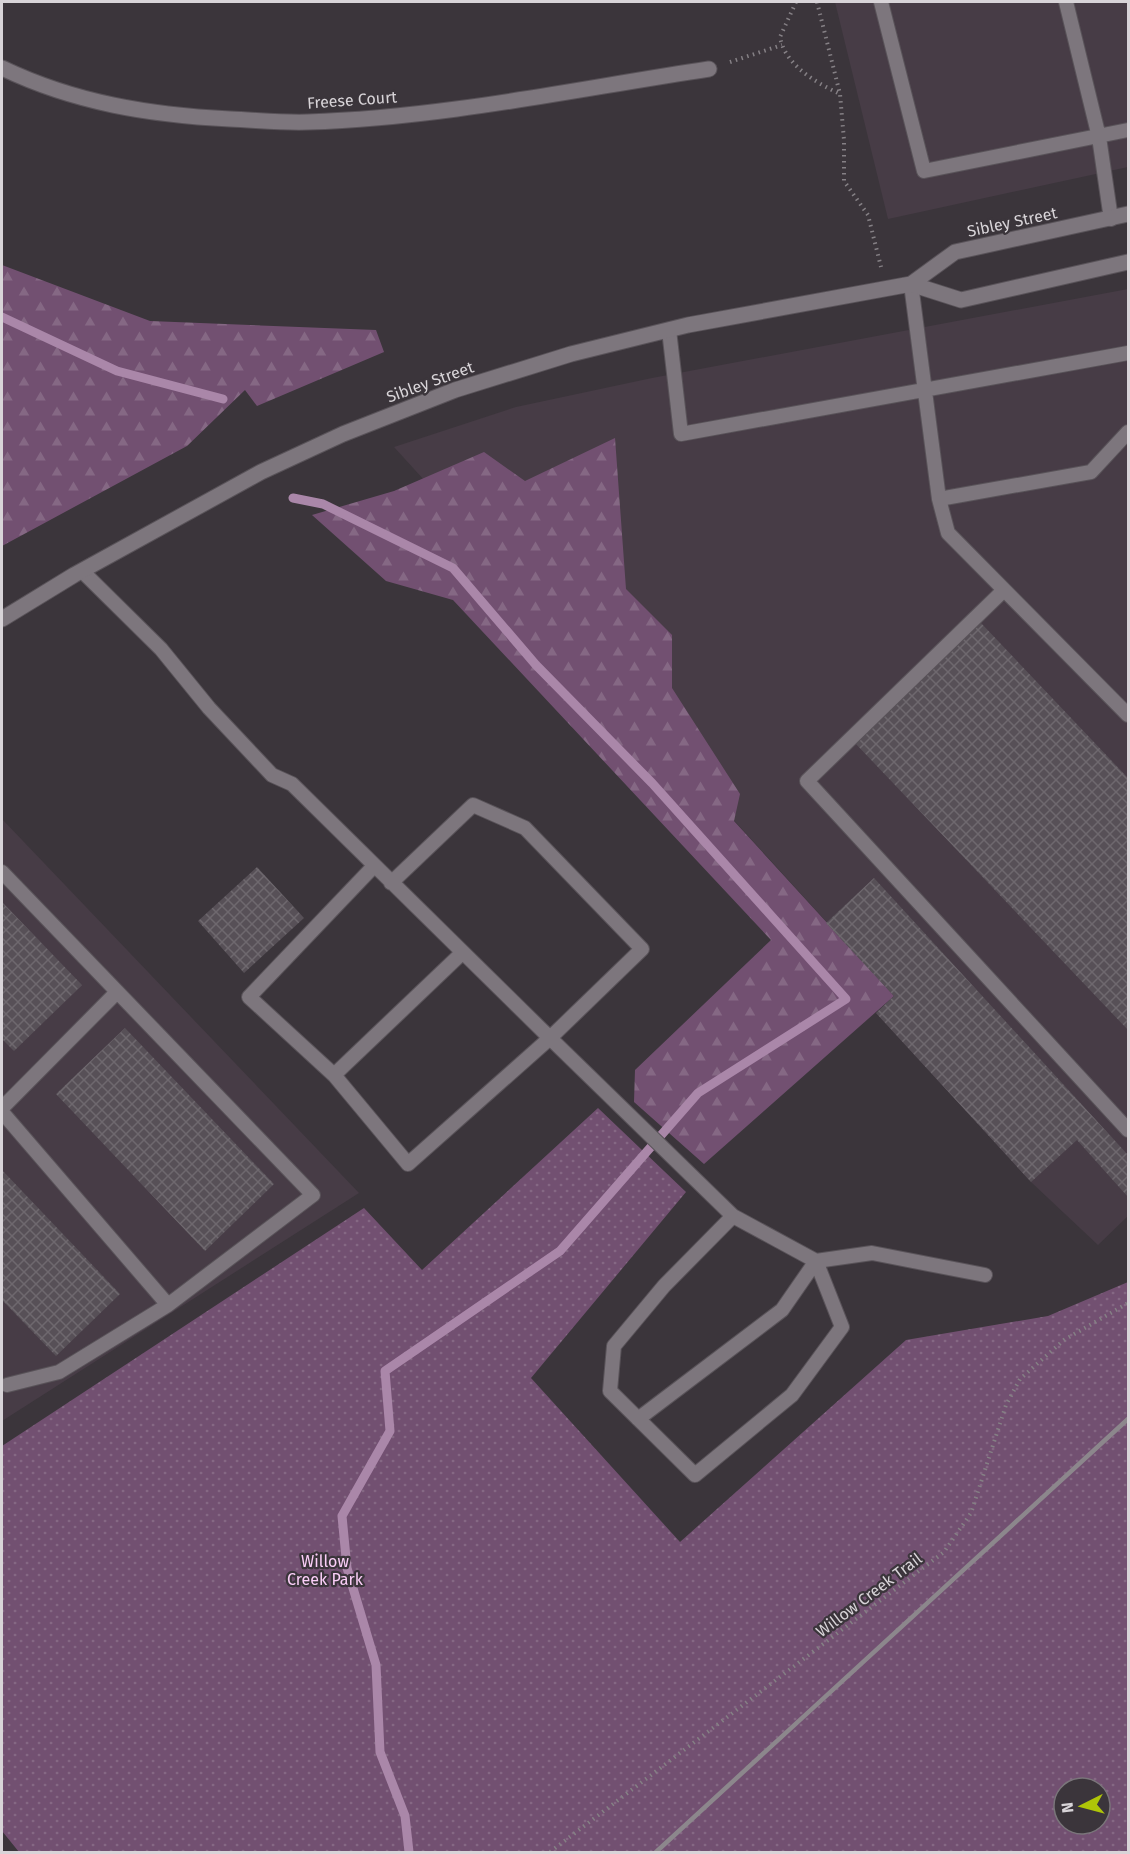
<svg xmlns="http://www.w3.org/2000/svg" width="1130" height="1854" font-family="'Fira Sans',sans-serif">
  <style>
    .built { fill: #473c46 }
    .forest { fill: url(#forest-firs) }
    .park { fill: url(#park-dots); fill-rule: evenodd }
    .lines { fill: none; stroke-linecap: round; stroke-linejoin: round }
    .stream { stroke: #aa87a9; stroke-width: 9 }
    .building { fill: url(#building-cross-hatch) }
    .service-casing { stroke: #595359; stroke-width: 16 }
    .minor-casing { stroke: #595359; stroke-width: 17 }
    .tertiary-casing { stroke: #595359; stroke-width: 17 }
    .path { stroke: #858085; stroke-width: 4; stroke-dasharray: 1.5 4.5; stroke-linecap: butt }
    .service { stroke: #7d767d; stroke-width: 14 }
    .minor { stroke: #7d767d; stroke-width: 15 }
    .tertiary { stroke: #7d767d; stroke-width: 15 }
    .rail { stroke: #8c878c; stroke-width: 4.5 }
    .labels { text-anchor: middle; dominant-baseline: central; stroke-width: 4.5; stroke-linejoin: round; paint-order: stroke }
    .street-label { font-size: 16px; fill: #d8d4d8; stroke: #3b353b }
    .park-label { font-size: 16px; fill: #fbcff8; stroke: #3b353b }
  </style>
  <defs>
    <pattern id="forest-firs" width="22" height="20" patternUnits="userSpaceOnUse" patternTransform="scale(1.5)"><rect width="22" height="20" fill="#725071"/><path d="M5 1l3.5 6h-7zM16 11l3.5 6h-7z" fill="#856884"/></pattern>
    <pattern id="park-dots" width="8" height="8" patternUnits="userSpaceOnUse" patternTransform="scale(1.5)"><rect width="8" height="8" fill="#725071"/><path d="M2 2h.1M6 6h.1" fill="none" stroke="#856884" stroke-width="1.8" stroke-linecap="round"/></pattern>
    <pattern id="building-cross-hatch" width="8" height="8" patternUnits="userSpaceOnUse" patternTransform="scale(1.5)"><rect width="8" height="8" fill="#575057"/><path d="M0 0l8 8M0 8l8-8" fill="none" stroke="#6e686e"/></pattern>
  </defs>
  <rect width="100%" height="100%" fill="#3b353b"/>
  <path class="built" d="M835,2H1128V167L888,219Z
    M1128,289V1216L1098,1245L1031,1182L876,1013L894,996L394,447L516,407L652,378Z
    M2,819L359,1193L2,1421Z"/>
  <path class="forest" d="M2,265L150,321L376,330L384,352L257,406L245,390L187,446L2,546Z
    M615,438L626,589L672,635V688L740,794L734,821L894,996L704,1164L634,1102L635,1070L771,940L453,600L386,581L312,515L394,491L484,452L525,481Z"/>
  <path class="park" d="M598,1108L686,1192L531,1378L680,1542L906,1340L1048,1316L1128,1282V1852H19L2,1831V1446L364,1208L422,1270ZM1064,1788H1100V1824H1064Z"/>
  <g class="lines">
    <path class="stream" d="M2,317L117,371L223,399
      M293,498L323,504L453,568L536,665L652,783L846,999L698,1093L560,1251L385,1371L390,1431L342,1516L347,1568L376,1665L380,1752L405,1816L409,1852"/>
  </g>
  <path class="building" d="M981,623L1128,778V1030L855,743Z
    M257,867L304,918L244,973L198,921Z
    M874,878L1128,1155V1197L1077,1140L1031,1182L876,1013L894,996L826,923Z
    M2,902L82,985L14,1051L2,1039Z
    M125,1028L274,1184L205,1251L56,1094Z
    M2,1170L120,1294L56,1356L2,1300Z"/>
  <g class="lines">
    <defs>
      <path id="service" d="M881,2L924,171L1128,130
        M1066,2L1099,137L1111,219
        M911,284L939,499L948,533L1128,715
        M669,330L681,434L1128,353
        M939,499L1091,472L1128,432
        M82,571L161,649L209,708L272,775L292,784L550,1038L408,1164L334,1075L249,997L374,866
        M1004,590L807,781L1128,1130
        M2,872L313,1195L168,1305L2,1112
        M391,883L473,805L525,828L642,949L550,1038L733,1216L816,1261L872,1253L985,1275
        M334,1075L462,953
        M2,1108L117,992
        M733,1216L664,1286L614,1346L610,1391L695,1475L792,1395L842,1327L816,1261
        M7,1385L59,1372L168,1305
        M638,1419L782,1310L816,1261"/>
      <path id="minor" d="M2,68C75,103 150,115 230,119C256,120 282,123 308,122C442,118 576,89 709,69"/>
      <path id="tertiary" d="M911,284L955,252L1128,214
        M2,619L74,575L261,472L343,434L455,390L571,354L688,325L911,284L961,300L1128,262"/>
    </defs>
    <use href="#service" class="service-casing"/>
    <use href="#minor" class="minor-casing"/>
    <use href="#tertiary" class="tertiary-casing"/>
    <path class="path" d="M796,2L780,37C785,65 815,82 840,94
      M817,2L840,94L844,140V181L868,215L881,267
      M730,62L782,45
      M550,1852L944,1552L971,1513L1006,1405L1020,1379L1064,1340L1128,1303"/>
    <use href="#service" class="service"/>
    <use href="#minor" class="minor"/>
    <use href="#tertiary" class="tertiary"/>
    <path class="rail" d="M656,1852L1128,1419"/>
  </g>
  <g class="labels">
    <g class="street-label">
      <text transform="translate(352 100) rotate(-4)">Freese Court</text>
      <text transform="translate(1012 222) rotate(-12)">Sibley Street</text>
      <text transform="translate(430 382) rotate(-20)">Sibley Street</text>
      <text transform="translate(869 1595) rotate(-37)">Willow Creek Trail</text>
    </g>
    <g class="park-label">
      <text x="325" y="1561">Willow<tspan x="325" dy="18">Creek Park</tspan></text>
    </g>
  </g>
  <rect width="1130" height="1854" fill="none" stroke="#d8d4d8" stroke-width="6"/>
  <g transform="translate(1082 1806) rotate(264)"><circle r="28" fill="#3b353b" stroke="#7a757a" stroke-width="1.5"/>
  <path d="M0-4.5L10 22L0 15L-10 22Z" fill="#afc508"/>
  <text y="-9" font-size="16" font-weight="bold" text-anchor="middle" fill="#d8d4d8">N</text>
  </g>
</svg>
